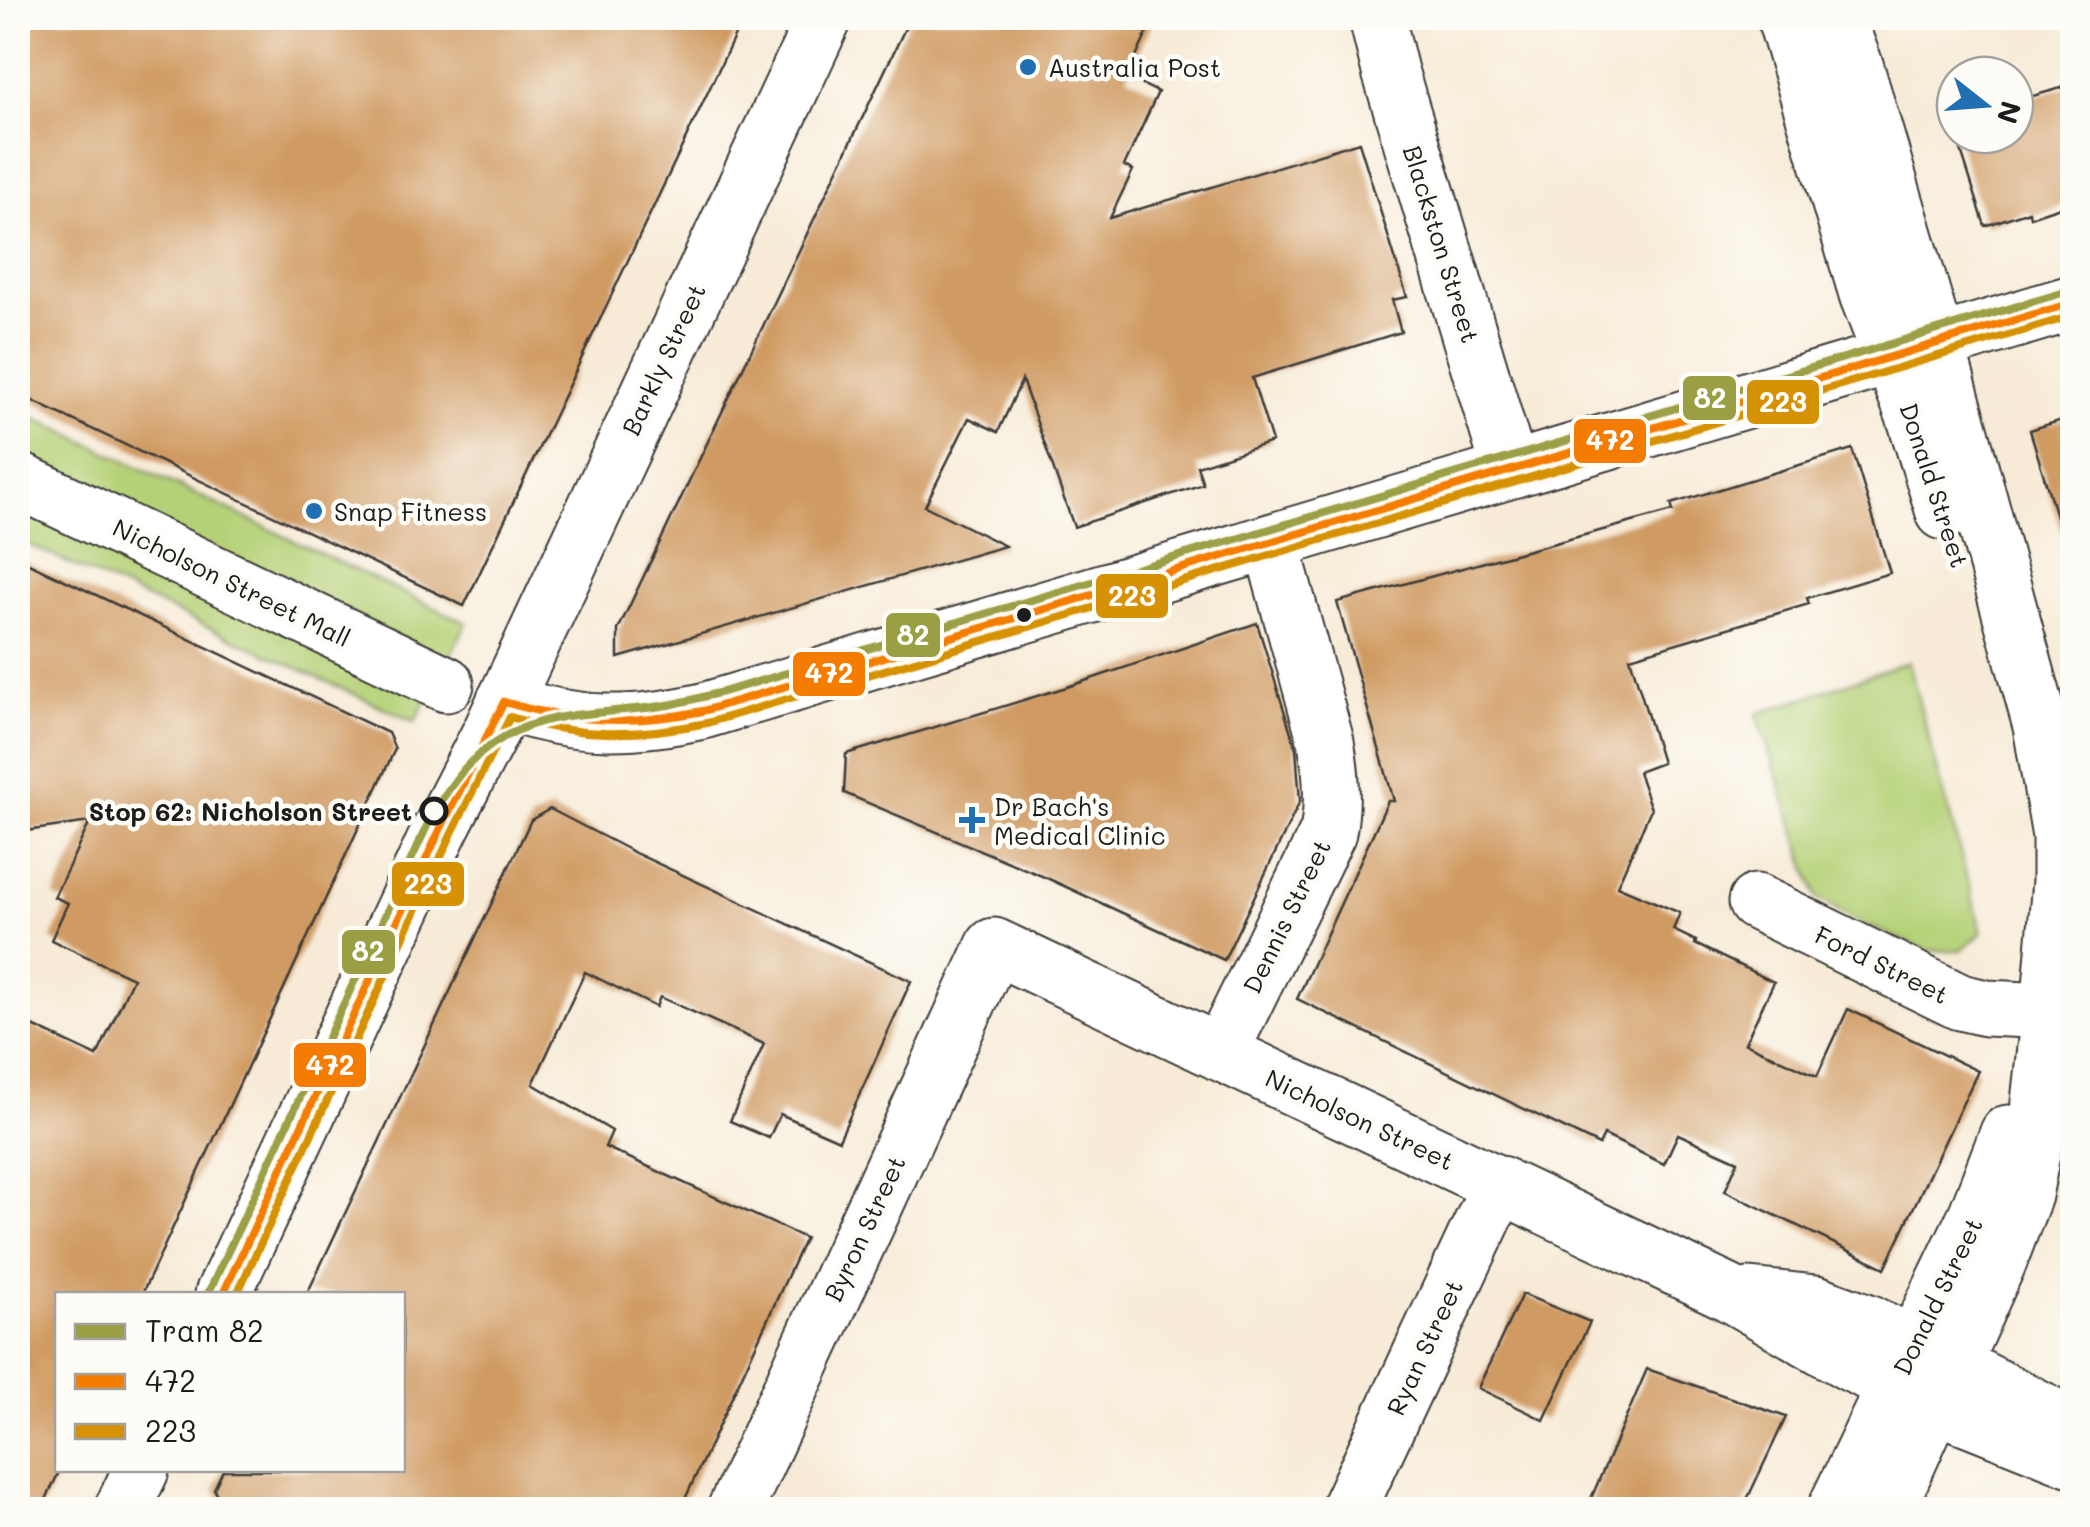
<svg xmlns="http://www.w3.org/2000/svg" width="2090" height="1527" font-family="Mali,sans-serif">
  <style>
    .green { fill: #b5d177; stroke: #68764a; stroke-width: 2.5 }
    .building { fill: #d09b63 }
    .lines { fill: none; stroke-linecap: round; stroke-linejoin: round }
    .minor-casing { stroke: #3d3b38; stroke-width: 59 }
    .minor { stroke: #fff; stroke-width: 55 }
    .bus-1-casing { stroke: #fdfcf7; stroke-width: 15 }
    .bus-2-casing { stroke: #fdfcf7; stroke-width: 15 }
    .bus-1 { stroke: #f47d01; stroke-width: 8 }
    .bus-2 { stroke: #d69104; stroke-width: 8 }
    .tram-1-casing { stroke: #fdfcf7; stroke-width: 15 }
    .tram-1 { stroke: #9b9f44; stroke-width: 8 }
    .poi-dot { fill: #1f6fb2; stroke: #fdfcf7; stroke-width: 4 }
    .bus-dot { fill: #1c1c1c; stroke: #fdfcf7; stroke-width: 4 }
    .stop-dot { fill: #fdfcf7; stroke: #1c1c1c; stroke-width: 5 }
    .labels { text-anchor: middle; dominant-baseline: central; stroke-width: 9; stroke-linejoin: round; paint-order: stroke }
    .poi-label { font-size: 25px; fill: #1c1c1c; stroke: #fdfcf7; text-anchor: start }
    .street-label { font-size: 25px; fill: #1c1c1c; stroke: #fdfcf7 }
    .stop-label { font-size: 25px; font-weight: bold; fill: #1c1c1c; stroke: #fdfcf7; text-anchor: end }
    .line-badge { stroke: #fdfcf7; stroke-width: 4 }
    .badge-label { font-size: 28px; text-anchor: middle; font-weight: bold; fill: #fff }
  </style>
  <rect width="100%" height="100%" fill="#fdfcf7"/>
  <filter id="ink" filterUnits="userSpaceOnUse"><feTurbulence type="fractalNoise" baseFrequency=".01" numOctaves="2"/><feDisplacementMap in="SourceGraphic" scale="20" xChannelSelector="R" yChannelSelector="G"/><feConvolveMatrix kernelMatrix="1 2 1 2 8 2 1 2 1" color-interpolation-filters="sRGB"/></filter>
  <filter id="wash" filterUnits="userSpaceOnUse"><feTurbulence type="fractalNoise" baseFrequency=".0048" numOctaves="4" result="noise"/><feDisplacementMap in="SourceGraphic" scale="40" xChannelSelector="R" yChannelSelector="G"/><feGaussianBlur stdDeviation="2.25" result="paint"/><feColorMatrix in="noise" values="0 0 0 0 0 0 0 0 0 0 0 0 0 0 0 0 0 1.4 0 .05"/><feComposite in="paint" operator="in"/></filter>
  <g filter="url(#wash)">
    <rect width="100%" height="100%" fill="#f7ebd7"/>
    <path class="green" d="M18,410L467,623L415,722L18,540Z
      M1908,662L1982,933L1961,951L1926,950L1856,921L1817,898L1757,714Z"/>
    <g id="blocks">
      <path class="building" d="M18,18H743L464,606L18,394Z
        M910,18H1154L1127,77L1158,92L1124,166L1133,170L1110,218L1359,142L1407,297L1392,300L1401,332L1252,378L1272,442L1197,466L1203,484L1074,527L1022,380L998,432L969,418L925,506L1005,546L618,658V630Z
        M2072,85V203L2030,217L2029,211L1985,226L1956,135H2015V101Z
        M2072,417V538L2063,539L2030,430Z
        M1852,449L1890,573L1807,598L1809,604L1630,657L1662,763L1638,772L1651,809L1617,886L1680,913L1673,930L1696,941L1695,944L1774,982L1745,1043L1817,1076L1848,1009L1978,1071L1885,1268L1725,1191L1738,1161L1678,1134L1664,1164L1604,1135L1599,1145L1297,999L1388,801H1394L1337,602L1673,511L1671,504Z
        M18,558L388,733L395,749L142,1294H58V1474L41,1510H18V1019L97,1056L133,978L51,940L68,903L54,897L90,822L18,832Z
        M1257,623L1296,749L1300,801L1224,960L1049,879L844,793L846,754L1070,686Z
        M550,809L637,854L911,981L839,1140L780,1114L769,1138L730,1121L764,1044L660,997L656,1007L585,972L533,1084L612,1131L605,1147L805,1238L680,1510H225L214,1489L223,1470H402V1294H307L531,820Z
        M1522,1294L1590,1322L1544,1420L1478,1388Z
        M1647,1369L1786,1417L1742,1510H1586Z"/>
    </g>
  </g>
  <g filter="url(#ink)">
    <use href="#blocks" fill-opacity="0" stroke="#3d3b38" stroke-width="2.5"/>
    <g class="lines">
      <defs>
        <path id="minor" d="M1377,18L1390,71L1510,470
          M1785,18L1867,294L1915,418L1944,512
          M1837,18L1856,68L1933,330L2041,726L2060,836V881L2049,1011L2035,1139L2024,1195L1998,1263L1887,1510
          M18,480L446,684
          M504,702C576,727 630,727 703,711L2072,303
          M1756,902L1960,1002L1986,1008L2072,1012
          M1220,1053L1328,832C1334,801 1332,773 1326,742L1271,542
          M223,1294L441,828L492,729L824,18
          M1749,1296L1816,1303L1868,1322L2070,1424
          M122,1510L141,1470
          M735,1510L994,946L1727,1292L1850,1363L1934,1404L2072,1459
          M1348,1510L1500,1184
          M1835,1510L1976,1216L2008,1133"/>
      </defs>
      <use href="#minor" class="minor-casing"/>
      <use href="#minor" class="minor"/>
      <defs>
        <path id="bus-1" d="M504,702C572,723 633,725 703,711L2072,303
          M223,1294L441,828L504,702"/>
        <path id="bus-2" d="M237,1294L452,833L510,717C576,738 639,737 707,723L2072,316"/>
      </defs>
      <use href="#bus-1" class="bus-1-casing"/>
      <use href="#bus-2" class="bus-2-casing"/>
      <use href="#bus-1" class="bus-1"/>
      <use href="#bus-2" class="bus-2"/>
      <defs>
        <path id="tram-1" d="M208,1294L434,811C444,797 454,780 466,767C521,709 583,716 654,707C677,705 700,697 723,692L2072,290"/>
      </defs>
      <use href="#tram-1" class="tram-1-casing"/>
      <use href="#tram-1" class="tram-1"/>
    </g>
  </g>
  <g class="poi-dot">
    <circle cx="1028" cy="67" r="10"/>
    <circle cx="314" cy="511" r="10"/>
    <path d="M967 805h10v10h10v10h-10v10h-10v-10h-10v-10h10z"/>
  </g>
  <circle class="bus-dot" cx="1024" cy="615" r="9"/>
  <circle class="stop-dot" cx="434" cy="811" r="12"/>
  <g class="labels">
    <g class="poi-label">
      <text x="1048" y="67">Australia Post</text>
      <text x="334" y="511">Snap Fitness</text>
      <text x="994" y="806">Dr Bach's<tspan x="994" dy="29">Medical Clinic</tspan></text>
    </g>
    <g class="street-label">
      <text transform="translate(1442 244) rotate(73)">Blackston Street</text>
      <text transform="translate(663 359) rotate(-65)">Barkly Street</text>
      <text transform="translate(1935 485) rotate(72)">Donald Street</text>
      <text transform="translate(232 582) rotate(26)">Nicholson Street Mall</text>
      <text transform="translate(1286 916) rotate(-64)">Dennis Street</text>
      <text transform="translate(1882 964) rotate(26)">Ford Street</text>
      <text transform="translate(1360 1119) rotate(25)">Nicholson Street</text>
      <text transform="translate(864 1228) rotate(-65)">Byron Street</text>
      <text transform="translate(1937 1296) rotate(-64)">Donald Street</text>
      <text transform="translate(1424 1347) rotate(-65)">Ryan Street</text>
    </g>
    <g class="stop-label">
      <text x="412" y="811">Stop 62: Nicholson Street</text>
    </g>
  </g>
  <g class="line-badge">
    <rect x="1681" y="374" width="57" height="48" rx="10" fill="#9b9f44"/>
    <rect x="1745" y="378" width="76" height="48" rx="10" fill="#d69104"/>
    <rect x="1572" y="417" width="76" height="48" rx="10" fill="#f47d01"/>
    <rect x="1094" y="572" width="76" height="48" rx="10" fill="#d69104"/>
    <rect x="884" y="611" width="58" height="48" rx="10" fill="#9b9f44"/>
    <rect x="791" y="650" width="76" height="48" rx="10" fill="#f47d01"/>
    <rect x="390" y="860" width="76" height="48" rx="10" fill="#d69104"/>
    <rect x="340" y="928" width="57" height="48" rx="10" fill="#9b9f44"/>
    <rect x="292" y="1041" width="76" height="48" rx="10" fill="#f47d01"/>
  </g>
  <g class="badge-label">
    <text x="1710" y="408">82</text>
    <text x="1783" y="412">223</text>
    <text x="1610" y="450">472</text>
    <text x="1132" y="606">223</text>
    <text x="913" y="645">82</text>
    <text x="829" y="683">472</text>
    <text x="428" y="894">223</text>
    <text x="368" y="961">82</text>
    <text x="330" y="1075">472</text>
  </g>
  <rect width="2090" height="1527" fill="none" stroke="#fdfcf7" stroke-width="60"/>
  <rect x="55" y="1292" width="350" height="180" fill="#fdfcf7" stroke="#a3a29f" stroke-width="2.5"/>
  <rect x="75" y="1324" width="50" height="15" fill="#9b9f44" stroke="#a3a29f" stroke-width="2.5"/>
  <text x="145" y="1342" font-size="30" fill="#1c1c1c">Tram 82</text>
  <rect x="75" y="1374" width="50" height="15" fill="#f47d01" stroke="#a3a29f" stroke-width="2.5"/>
  <text x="145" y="1392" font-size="30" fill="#1c1c1c">472</text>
  <rect x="75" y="1424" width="50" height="15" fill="#d69104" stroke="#a3a29f" stroke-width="2.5"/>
  <text x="145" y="1442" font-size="30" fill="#1c1c1c">223</text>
  <g transform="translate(1985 105) rotate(107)"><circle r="48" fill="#fdfcf7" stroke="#a3a29f" stroke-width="2.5"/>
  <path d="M0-8L18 38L0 25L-18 38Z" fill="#1f6fb2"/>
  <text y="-15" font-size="28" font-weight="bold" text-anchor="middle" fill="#1c1c1c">N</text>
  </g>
</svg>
